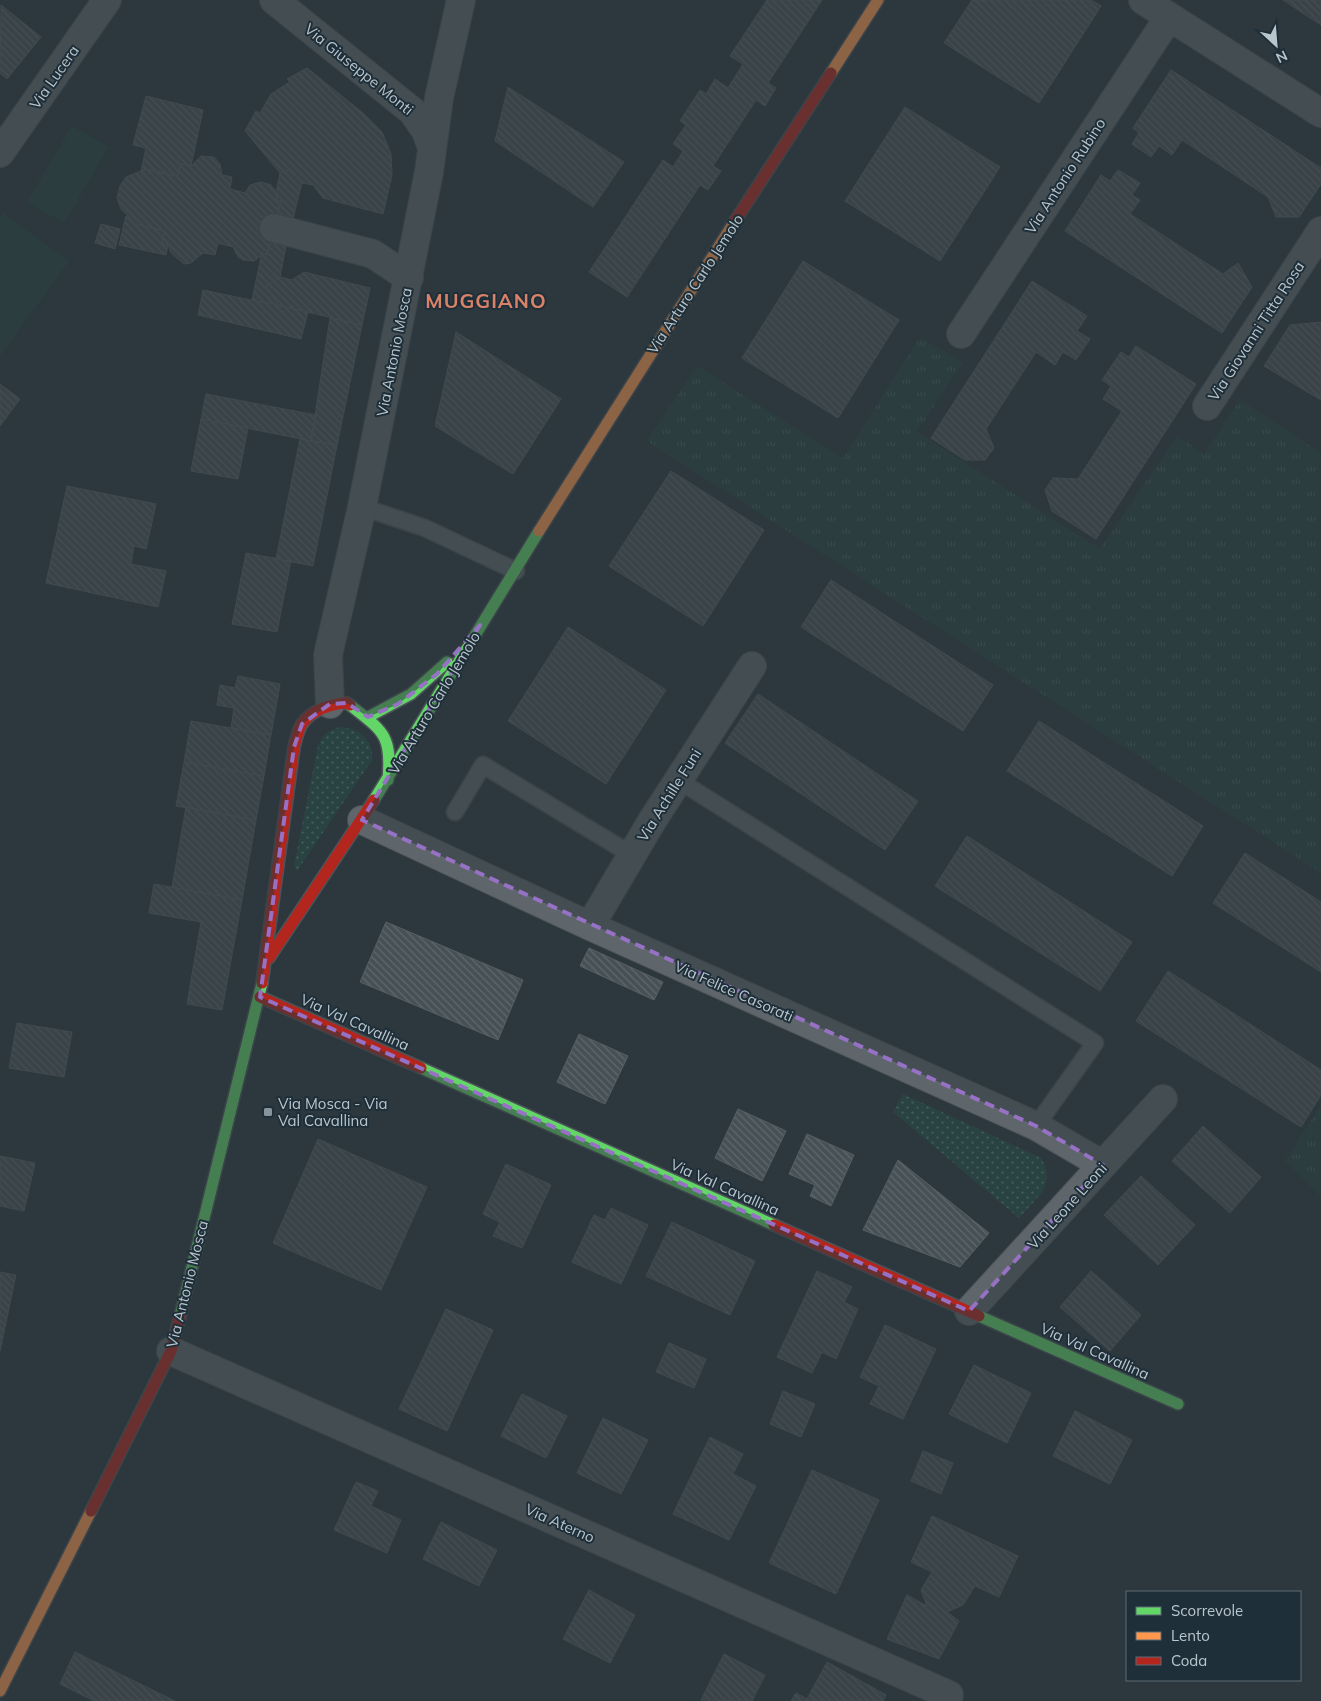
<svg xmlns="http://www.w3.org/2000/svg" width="1321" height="1701" font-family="Mulish,sans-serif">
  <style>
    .grass { fill: url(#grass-dots) }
    .park { fill: url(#park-tufts) }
    .pitch { fill: #294342 }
    .building { fill: url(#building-back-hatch); stroke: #565f65 }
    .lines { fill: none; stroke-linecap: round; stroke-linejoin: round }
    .lane-casing { stroke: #4c5358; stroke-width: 19 }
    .street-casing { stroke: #4c5358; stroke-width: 30 }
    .fast-casing { stroke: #4c5358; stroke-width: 14 }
    .slow-casing { stroke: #4c5358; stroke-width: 14 }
    .jam-casing { stroke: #4c5358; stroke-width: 14 }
    .lane { stroke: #5e666b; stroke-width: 16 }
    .street { stroke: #5e666b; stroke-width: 28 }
    .fast { stroke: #63d668; stroke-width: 11 }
    .slow { stroke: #ff974d; stroke-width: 11 }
    .jam { stroke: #b3261e; stroke-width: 11 }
    .marked { fill: none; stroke: #9771c5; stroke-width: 4; stroke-dasharray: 10 6; stroke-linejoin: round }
    .poi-dot { fill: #88949b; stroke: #1f2f39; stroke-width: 2 }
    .labels { text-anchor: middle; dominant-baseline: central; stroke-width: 4; stroke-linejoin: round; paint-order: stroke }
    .street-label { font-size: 15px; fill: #b9c5cd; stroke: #1f2f39 }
    .poi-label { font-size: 15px; fill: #b9c5cd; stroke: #1f2f39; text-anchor: start }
    .district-label { font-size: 20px; font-weight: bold; letter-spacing: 1px; fill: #da8267; stroke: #1f2f39 }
  </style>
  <defs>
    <pattern id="grass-dots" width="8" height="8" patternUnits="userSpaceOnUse" patternTransform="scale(1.25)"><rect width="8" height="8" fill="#294342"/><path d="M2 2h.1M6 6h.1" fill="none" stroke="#465d5c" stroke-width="1.8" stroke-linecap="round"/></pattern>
    <pattern id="park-tufts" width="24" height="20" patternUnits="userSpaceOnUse" patternTransform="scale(1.25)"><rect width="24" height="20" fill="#294342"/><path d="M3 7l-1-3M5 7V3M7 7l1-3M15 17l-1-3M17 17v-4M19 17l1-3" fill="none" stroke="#465d5c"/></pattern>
    <pattern id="building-back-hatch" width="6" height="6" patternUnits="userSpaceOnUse" patternTransform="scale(1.25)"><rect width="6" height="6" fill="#475055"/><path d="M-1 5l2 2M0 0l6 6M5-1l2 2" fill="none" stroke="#5f686c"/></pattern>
  </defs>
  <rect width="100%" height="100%" fill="#2d383e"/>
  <path class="grass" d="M340,727C359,728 374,740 372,760L297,871L294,866L318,746C323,735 328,730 340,727Z
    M903,1094L1041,1158C1057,1184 1036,1199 1019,1218L893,1112Z"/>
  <path class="park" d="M920,337L963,363L917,432L1100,549L1177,436L1204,454L1240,400L1321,453V873L647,441L697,366L843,458Z
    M1321,1105V1196L1285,1161Z"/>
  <path class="pitch" d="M72,126L109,147L64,223L27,202Z
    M3,213L69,261L0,356V217Z"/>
  <path class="building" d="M767,0H822L768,83L776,88L765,106L756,100L713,166L721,171L708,190L700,185L627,297L589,272L663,160L673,167L683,151L673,144L686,125L680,121L700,90L706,94L715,79L728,88L743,64L730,56Z
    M972,0H1091L1101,6L1039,103L944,43Z
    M1283,0H1321V25Z
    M1,5L41,37L7,79L0,73Z
    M307,68L363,113L382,132L391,154L392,175L383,214L323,198L313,185L302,183L291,169L280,173L245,131L256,111L260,113L271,94L290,82L287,79Z
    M1171,70L1321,168V184L1299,217H1276L1268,197L1182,140L1172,155L1159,146L1151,157L1132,144L1139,133L1133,128Z
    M508,87L624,162L593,207L495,141Z
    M146,96L203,110L191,166L181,164L177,176L145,169L141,171L146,148L133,145Z
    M905,107L1000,167L940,261L845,201Z
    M201,156L214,157L220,164L222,175L232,177L230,189L245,193L250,185L261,182L271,185L275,190L277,200L281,201L267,255L264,254L254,261L243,260L238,257L233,247L218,243L215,255L203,253L191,263L184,264L171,253L168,245L162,243L165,231L132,223V220L121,209L117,198L120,186L126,177L145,169L177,176L181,164L191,166Z
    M291,169L302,183L286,246L280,277L266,286L278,305L252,300L261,257L264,254L267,255L281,201L277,200L276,192L280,173Z
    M1118,170L1140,183L1132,195L1140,200L1130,214L1223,274L1238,263L1252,287L1222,333L1065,231L1101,175L1110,181Z
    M126,216L132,220V223L165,231L162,243L168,245L166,255L119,245Z
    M101,224L120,229L115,249L95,243Z
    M803,261L899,320L838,418L742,358Z
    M304,272L370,288L362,325L278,305L266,286L280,277L292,280Z
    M1032,281L1087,316L1077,331L1090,339L1076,360L1063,352L1055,365L1036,352L986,429L994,448L985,460H965L931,438Z
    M203,290L308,312L301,339L198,315Z
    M330,318L362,325L337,445L311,441Z
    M1321,322V400L1264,366L1290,325Z
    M456,332L561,399L513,474L435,426Z
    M1136,346L1196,384L1096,539L1052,511L1045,490L1053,478L1078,479L1122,411L1103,399L1111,386L1102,380L1121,352L1129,357Z
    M0,384L20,399L0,426Z
    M206,394L316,415L311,441L201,419Z
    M201,419L248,428L238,479L191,471Z
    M300,439L337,445L313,566L276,559Z
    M671,471L764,530L703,626L609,566Z
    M67,486L156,504L146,549L134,546L131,564L166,571L158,607L46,583Z
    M246,553L291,561L277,632L232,624Z
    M831,580L993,685L963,731L801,627Z
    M568,627L666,690L606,784L508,721Z
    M238,676L280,684L271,735L231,728L234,708L217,705L220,685L235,688Z
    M758,694L918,801L885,850L725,743Z
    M191,721L271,735L264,776L184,762Z
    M1039,721L1203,826L1172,876L1007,771Z
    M184,762L264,776L256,820L176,806Z
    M186,807L256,820L242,900L172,887Z
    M967,836L1132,942L1100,991L935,886Z
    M1245,853L1321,902V972L1213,903Z
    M154,884L242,900L222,1010L187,1004L201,922L149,913Z
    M386,922L523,980L498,1040L360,982Z
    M589,948L663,982L654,1000L580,966Z
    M1168,971L1321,1070V1095L1301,1127L1136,1021Z
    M17,1023L72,1032L64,1077L9,1068Z
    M579,1034L628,1056L605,1104L557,1082Z
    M738,1109L786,1131L762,1181L715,1158Z
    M1203,1126L1261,1177L1230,1213L1172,1161Z
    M807,1134L854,1155L831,1206L810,1196L815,1185L789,1174Z
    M318,1139L427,1187L381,1290L273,1243Z
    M0,1156L35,1163L24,1211L0,1206Z
    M898,1160L989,1233L960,1267L863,1230Z
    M506,1164L551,1185L522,1248L493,1236L500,1222L483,1214Z
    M1141,1176L1195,1225L1158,1265L1104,1215Z
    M611,1208L648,1225L621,1284L572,1262L594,1215L605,1220Z
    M672,1222L755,1261L730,1315L646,1276Z
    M817,1271L852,1287L844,1302L858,1309L836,1359L822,1352L812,1373L777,1357Z
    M1091,1271L1141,1315L1110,1351L1060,1307Z
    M0,1272L16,1275L0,1351Z
    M446,1309L493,1330L447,1431L399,1409Z
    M885,1325L936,1349L903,1419L870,1404L879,1386L860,1377Z
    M669,1343L706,1359L694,1388L656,1372Z
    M974,1365L1031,1393L1007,1443L949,1414Z
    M783,1391L815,1404L801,1437L770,1424Z
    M522,1394L567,1416L546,1458L501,1436Z
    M1075,1411L1132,1440L1110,1484L1053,1456Z
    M603,1418L648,1440L621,1494L577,1473Z
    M710,1437L743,1454L733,1474L756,1486L729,1540L673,1514Z
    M923,1451L953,1463L941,1494L911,1481Z
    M812,1470L879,1500L836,1594L769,1563Z
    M356,1482L378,1491L371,1506L401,1520L387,1553L334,1530Z
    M932,1516L1018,1556L999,1597L975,1586L963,1605L947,1612L959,1621L939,1659L887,1639L907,1595L927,1606L921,1590L932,1572L911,1562Z
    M441,1522L497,1550L479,1586L423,1559Z
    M589,1590L635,1615L610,1663L563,1639Z
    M75,1652L175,1701H94L60,1684Z
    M724,1654L765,1675L752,1701L701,1700Z
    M827,1662L886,1695L883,1701H791L796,1693L807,1699Z"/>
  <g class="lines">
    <defs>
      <path id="lane" d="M362,507L425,528L516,571
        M678,780L1095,1043L1036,1126
        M455,812L483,765L632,855"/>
      <path id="street" d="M274,0L412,111L426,131L432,148
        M1143,0L1321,113
        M0,153L107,0
        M274,228L373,254L409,278
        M961,334L1169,17
        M1207,406L1321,231
        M330,704L328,655L362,507L429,172L439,98L461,0
        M362,820L590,926L1036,1126L1103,1165
        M590,926L652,821L752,666
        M969,1311L1163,1099
        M171,1351L949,1695"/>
      <path id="fast" d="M350,705C384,732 392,735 388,780
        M368,717L411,694L447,662
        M374,800L539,531
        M421,1068L774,1225
        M180,1316L262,983
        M979,1316L1178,1404"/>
      <path id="slow" d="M831,73L878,0
        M539,531L735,221
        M0,1691L91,1511"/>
      <path id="jam" d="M735,221L831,73
        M269,958L374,800
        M262,983L294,747C296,740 298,730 302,724C311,710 331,704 347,703L350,705
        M260,997L421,1068
        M774,1225L979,1316
        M91,1511L171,1351L180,1316"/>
    </defs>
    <use href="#lane" class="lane-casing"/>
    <use href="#street" class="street-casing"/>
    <use href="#fast" class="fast-casing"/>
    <use href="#slow" class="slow-casing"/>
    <use href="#jam" class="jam-casing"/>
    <use href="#lane" class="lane"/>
    <use href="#street" class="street"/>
    <use href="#fast" class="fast"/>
    <use href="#slow" class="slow"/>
    <use href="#jam" class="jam"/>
  </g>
  <path d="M0 0H1321V1701H0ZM480,625L362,820L1036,1126L1103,1165L969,1311L260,997L294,747L302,724L330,704L347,703L368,717L398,704L437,674Z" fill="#2d383e" fill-opacity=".55" fill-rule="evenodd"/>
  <path class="marked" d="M480,625L362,820L1036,1126L1103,1165L969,1311L260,997L294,747L302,724L330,704L347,703L368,717L398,704L437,674Z"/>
  <rect class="poi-dot" x="263" y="1107" width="10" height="10" rx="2.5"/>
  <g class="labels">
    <g class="street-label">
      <text transform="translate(359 69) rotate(39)">Via Giuseppe Monti</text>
      <text transform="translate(54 77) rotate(-55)">Via Lucera</text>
      <text transform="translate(1065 176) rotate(-57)">Via Antonio Rubino</text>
      <text transform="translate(695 284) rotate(-57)">Via Arturo Carlo Jemolo</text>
      <text transform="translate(1256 331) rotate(-57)">Via Giovanni Titta Rosa</text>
      <text transform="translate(394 352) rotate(-79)">Via Antonio Mosca</text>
      <text transform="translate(434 703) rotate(-59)">Via Arturo Carlo Jemolo</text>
      <text transform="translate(669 795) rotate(-58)">Via Achille Funi</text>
      <text transform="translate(734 991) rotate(24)">Via Felice Casorati</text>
      <text transform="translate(355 1022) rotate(24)">Via Val Cavallina</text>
      <text transform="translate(725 1187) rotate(24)">Via Val Cavallina</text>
      <text transform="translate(1067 1206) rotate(-48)">Via Leone Leoni</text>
      <text transform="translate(187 1284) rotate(-76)">Via Antonio Mosca</text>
      <text transform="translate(1095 1351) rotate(24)">Via Val Cavallina</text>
      <text transform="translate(560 1523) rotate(24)">Via Aterno</text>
    </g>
    <g class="poi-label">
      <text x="278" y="1103">Via Mosca - Via<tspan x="278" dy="17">Val Cavallina</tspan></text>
    </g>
    <g class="district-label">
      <text x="486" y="300">MUGGIANO</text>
    </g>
  </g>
  <rect x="1126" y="1591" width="175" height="90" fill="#1f2f39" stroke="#5d6b74"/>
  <rect x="1136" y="1607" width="25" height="8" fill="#63d668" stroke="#5d6b74"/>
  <text x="1171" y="1616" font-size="15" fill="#b9c5cd">Scorrevole</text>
  <rect x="1136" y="1632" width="25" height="8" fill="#ff974d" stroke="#5d6b74"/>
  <text x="1171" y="1641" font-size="15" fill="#b9c5cd">Lento</text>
  <rect x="1136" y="1657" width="25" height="8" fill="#b3261e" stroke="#5d6b74"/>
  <text x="1171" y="1666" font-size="15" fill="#b9c5cd">Coda</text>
  <g transform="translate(1276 45) rotate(154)" stroke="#1f2f39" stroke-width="4" paint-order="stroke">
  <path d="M0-4L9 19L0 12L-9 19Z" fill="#b9c5cd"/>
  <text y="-8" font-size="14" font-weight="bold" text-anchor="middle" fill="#b9c5cd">N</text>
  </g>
</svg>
